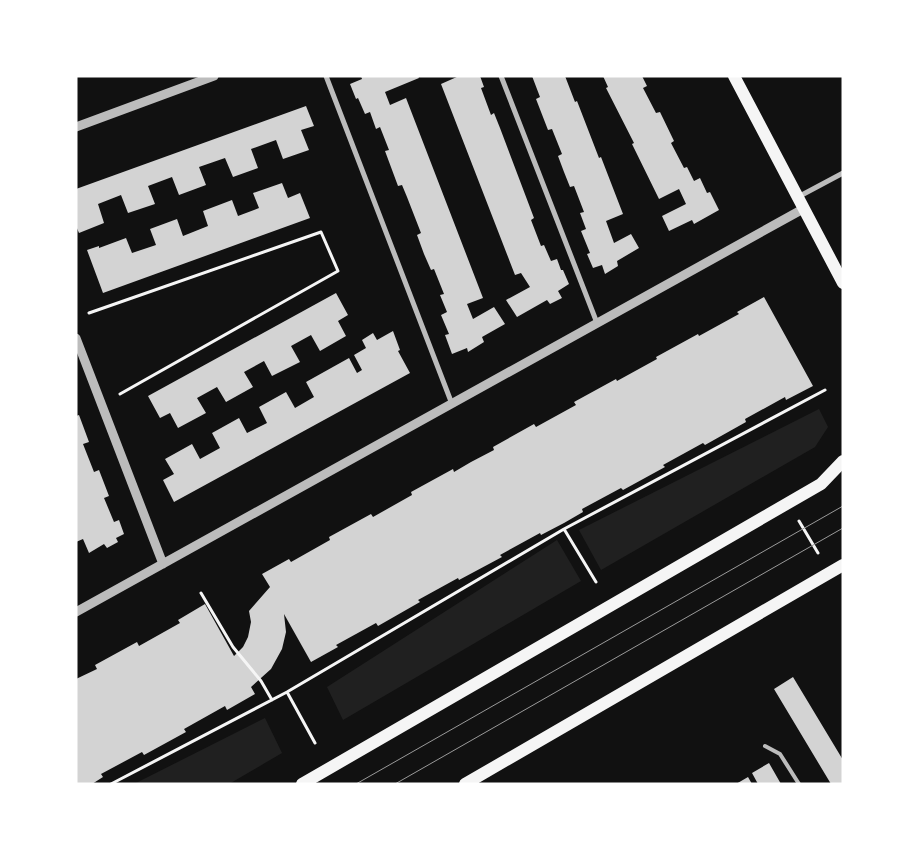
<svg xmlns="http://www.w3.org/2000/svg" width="919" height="860" font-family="Jost,sans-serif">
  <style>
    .green { fill: #202020 }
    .building { fill: #d3d3d3 }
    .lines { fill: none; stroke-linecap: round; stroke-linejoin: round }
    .path { stroke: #f5f5f5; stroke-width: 3 }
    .service { stroke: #bcbcbc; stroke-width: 4 }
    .minor { stroke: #bcbcbc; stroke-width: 5 }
    .tertiary { stroke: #bcbcbc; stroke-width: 9 }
    .primary { stroke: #f5f5f5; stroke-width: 12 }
    .tram { stroke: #9a9a9a; stroke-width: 1 }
  </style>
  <rect width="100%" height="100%" fill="#111"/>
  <path class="green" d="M819,409L828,427L815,447L601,570L579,530Z
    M557,540L581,581L343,720L327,687Z
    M265,718L282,753L229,784H134Z"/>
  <path class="building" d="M361,76H418L419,78L385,92L390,105L406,98L483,298L467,304L473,319L494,307L505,324L482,337L484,342L468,352L467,348L452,354L445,335L449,334L441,315L447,312L440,295L444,294L434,269L431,270L424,254L417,235L421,233L407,197L402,185L398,186L385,151L389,150L380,127L376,129L370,112L365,114L358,98L356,99L350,84L362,79Z
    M459,76H480L484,87L481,88L491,115L494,113L500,128L534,218L531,220L541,246L544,245L551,261L557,259L561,270H563L569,284L558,291L562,298L550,304L547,300L517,317L506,300L530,287L521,273L515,275L441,84Z
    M532,76H565L575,102L577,101L599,158L601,157L623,214L606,221L614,243L631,234L639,248L617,261L618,266L605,274L602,265L593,268L587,254L590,253L581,231L586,229L580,213L584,212L574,186L570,187L564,172L558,156L562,154L552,129L548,130L536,99L540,97Z
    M603,76H642L647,86L643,88L656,113L660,112L674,141L671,143L684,168L687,167L694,181L700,178L707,193L710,192L719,210L694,224L692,220L669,231L662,216L686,204L679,189L659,199L632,144L634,143L606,88L608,87Z
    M306,106L314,126L301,130L309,150L283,159L276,140L251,149L258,168L233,177L225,158L199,167L206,185L179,195L172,177L148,186L155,204L128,213L121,195L98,204L104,223L79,233L76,226V189Z
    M282,183L288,198L300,193L310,218L103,293L87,250L99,246V248L126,238L132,253L156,245L150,229L177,219L183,236L208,226L203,211L232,200L238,216L259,208L253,193Z
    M336,293L348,315L338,321L346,336L320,351L311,335L291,346L300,362L272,376L264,361L244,372L253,387L226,402L217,387L197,398L206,413L178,428L170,413L160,418L148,396Z
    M764,297L813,386L786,400L785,397L745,419L746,422L705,445L703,443L663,465L665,467L623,490L621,488L582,509L583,512L564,523L541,535L540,533L500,555L502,557L459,580L458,578L418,600L420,602L378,626L376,623L336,645L338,647L311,662L284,614L286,632L282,649L271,669L251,687L255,694L227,710L225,706L184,729L186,732L144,755L142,752L101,774L103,777L92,784H76V679L97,669L95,665L137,642L139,646L180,623L178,620L205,604L234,656L243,647L248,637L251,622L249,611L270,587L262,574L289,559L291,562L330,540L329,537L371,514L373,517L412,495L411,492L453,469L454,472L471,462L494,450L493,447L534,424L536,427L576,405L574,402L616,379L617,381L657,359L656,357L698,334L699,336L739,314L737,312Z
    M393,331L400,350L398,351L410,373L174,502L163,480L174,474L165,459L192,444L200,459L220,448L212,433L239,418L247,433L267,423L259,407L286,392L295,408L314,397L306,382L349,358L357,373L362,370L354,355L366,348L362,340L373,333L377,340Z
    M79,415L89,442L83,444L94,472L99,470L109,496L104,498L114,522L119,520L124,534L116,538L118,542L107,548L104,544L89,553L83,539L76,542V416Z
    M793,677L843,760V784H831L774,689Z
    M769,763L781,784H758L752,773Z
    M748,777L752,784H736Z"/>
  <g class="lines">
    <path class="path" d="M89,313L321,232L338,271L120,394
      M799,521L818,553
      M564,529L596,582
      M201,593L233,647L261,681L272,700
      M287,692L315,743
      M111,784L287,692L564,529L825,390"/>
    <path class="service" d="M765,746L780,754L799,784"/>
    <path class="minor" d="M326,76L452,404
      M501,76L597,323
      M798,197L843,173"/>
    <path class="tertiary" d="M76,127L214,76
      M76,338L163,564
      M76,612L803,209"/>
    <path class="primary" d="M734,76L843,283
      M302,784L821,484L843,461
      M465,784L843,565"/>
    <path class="tram" d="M356,784L843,506
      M395,784L843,528"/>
  </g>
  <rect width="919" height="860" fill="none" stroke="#ffffff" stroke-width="155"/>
</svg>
